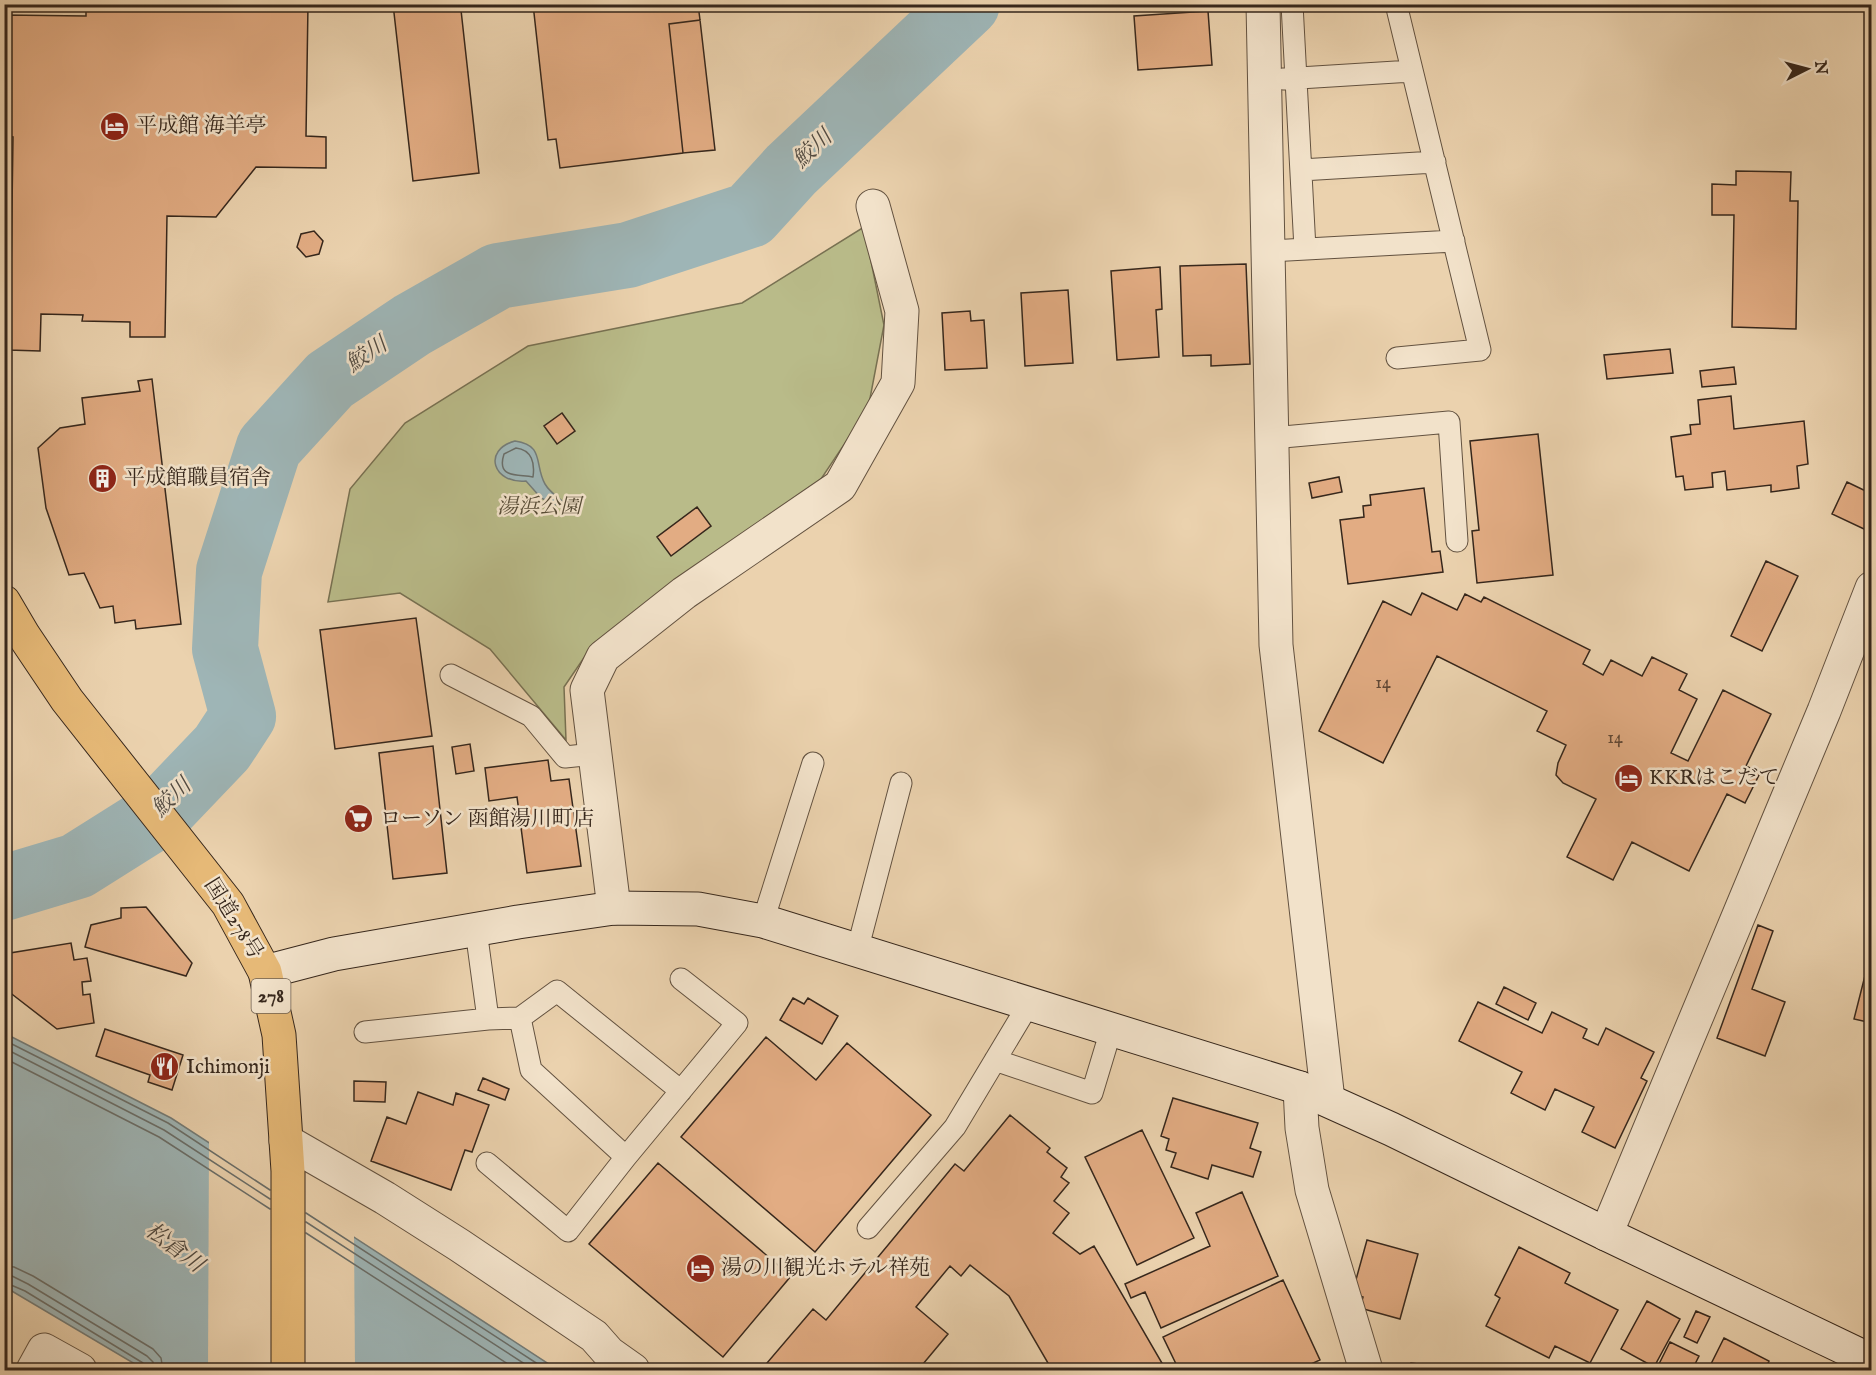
<svg xmlns="http://www.w3.org/2000/svg" width="1876" height="1375" font-family="'IM FELL English','Noto Serif JP',serif">
  <style>
    .park { fill: #b9bb89; stroke: #787152; stroke-width: 1.5 }
    .water { fill: #9eb5b6; stroke: #747c78; stroke-width: 1.5 }
    .pier { fill: #ebd2ae }
    .lines { fill: none; stroke-linecap: round; stroke-linejoin: round }
    .shore { stroke: #6a6e69; stroke-width: 1.5 }
    .river { stroke: #9eb5b6; stroke-width: 66 }
    .building { fill: #e2ac83; stroke: #36271c; stroke-width: 1.5 }
    .lane-casing { stroke: #635240; stroke-width: 23 }
    .street-casing { stroke: #635240; stroke-width: 35 }
    .secondary-casing { stroke: #36271c; stroke-width: 35 }
    .highway-casing { stroke: #36271c; stroke-width: 35 }
    .lane { stroke: #f2e2ca; stroke-width: 21 }
    .street { stroke: #f2e2ca; stroke-width: 33 }
    .secondary { stroke: #f2e2ca; stroke-width: 33 }
    .highway { stroke: #e6b977; stroke-width: 33 }
    .labels { text-anchor: middle; dominant-baseline: central; stroke-width: 5; stroke-linejoin: round; paint-order: stroke }
    .number-label { font-size: 18px; fill: #614836 }
    .shield { fill: #f2e2ca; stroke: #6e5f50; stroke-width: 1.5 }
    .shield-label { font-size: 20px; font-weight: bold; fill: #36271c }
    .poi-label { font-size: 21px; fill: #36271c; stroke: #f2e2ca; text-anchor: start }
    .park-label { font-size: 21px; font-style: italic; fill: #574c37; stroke: #f2e2ca }
    .street-label { font-size: 21px; fill: #36271c; stroke: #f2e2ca }
    .water-label { font-size: 22px; font-style: italic; fill: #504a42; stroke: #f2e2ca }
  </style>
  <rect width="100%" height="100%" fill="#ebd2ae"/>
  <filter id="stains"><feTurbulence type="fractalNoise" baseFrequency=".00333" numOctaves="4"/><feColorMatrix values="0 0 0 0 .2 0 0 0 0 .09 0 0 0 0 .02 0 0 0 .5 -.17"/></filter>
  <radialGradient id="worn" r=".72"><stop offset=".6" stop-color="#630" stop-opacity="0"/><stop offset="1" stop-color="#630" stop-opacity=".3"/></radialGradient>
  <path class="park" d="M864,227L884,325L868,409L819,482L594,643L564,687L566,740L490,649L400,593L328,602L350,489L405,423L528,346L742,303Z"/>
  <path class="water" d="M515,441C545,445 534,465 545,484C549,491 556,496 562,501L556,505L541,498L526,481C493,484 482,450 515,441Z
    M4,1033L171,1118L558,1370H145L5,1287Z"/>
  <path class="pier" d="M209,1139L354,1234L355,1370H208Z"/>
  <g class="lines">
    <path class="shore" d="M516,448C532,450 535,463 533,477C518,474 496,479 504,454Z
      M4,1040L168,1123L270,1190
      M4,1048L164,1130L270,1199
      M4,1058L159,1137L270,1209
      M306,1213L547,1370
      M306,1222L534,1370
      M306,1233L517,1370
      M4,1266L14,1267L33,1276L153,1349L161,1358L163,1370
      M4,1275L12,1276L28,1284L147,1356L153,1362L154,1370
      M4,1282L25,1291L143,1363L147,1370"/>
    <path class="river" d="M4,888L77,866L158,815L222,748L243,716L225,649L229,571L269,447L330,380L412,325L498,276L628,255L750,215L791,170L967,4"/>
  </g>
  <path class="building" d="M86,4H308L306,136L326,137V168L256,167L216,217L167,216L165,337H130V322L82,321L83,315L41,314L40,351L8,350L9,314H4V278H11L13,137L4,136V15L86,16Z
    M393,4H507L461,10L479,173L413,181Z
    M533,4H698L700,20L669,24L683,153L560,168L556,139L548,140Z
    M1208,11L1212,65L1138,70L1134,16Z
    M700,20L715,150L683,153L669,24Z
    M1736,171L1791,172L1790,201H1798L1796,329L1732,327L1734,215H1712V184L1736,185Z
    M314,231L323,241L319,254L306,257L297,247L301,234Z
    M1246,264L1250,364L1211,366V355L1183,356L1180,266Z
    M1160,267L1162,309L1156,310L1159,357L1117,360L1111,271Z
    M1068,290L1073,363L1025,366L1021,293Z
    M970,311L971,321L984,320L987,368L945,370L942,313Z
    M1670,349L1673,373L1607,379L1604,355Z
    M1734,367L1736,384L1702,387L1700,371Z
    M152,379L181,624L136,629L135,620L115,623L113,606L100,608L84,573L69,575L46,508L38,448L60,428L85,424L82,398L140,391L138,381Z
    M1731,396L1734,429L1804,421L1808,464L1797,466L1799,488L1771,492V485L1727,490L1725,471L1712,473L1713,487L1685,490L1683,476L1676,477L1671,437L1691,434L1690,425L1700,424L1698,400Z
    M562,413L575,431L557,444L544,426Z
    M1538,434L1553,575L1477,583L1472,531L1479,530L1470,441Z
    M1339,477L1342,492L1312,498L1309,483Z
    M1847,482L1872,494V515L1864,529L1832,514Z
    M1424,488L1432,552L1440,551L1443,572L1348,584L1340,520L1364,517L1363,506L1371,505L1370,495Z
    M697,507L711,526L671,556L657,537Z
    M1766,561L1798,576L1762,651L1731,636Z
    M1422,593L1457,610L1465,594L1481,602L1484,597L1590,650L1583,664L1603,675L1611,660L1642,676L1652,657L1687,674L1679,690L1697,699L1671,753L1688,761L1723,690L1771,714L1746,766L1760,773L1745,803L1727,794L1689,871L1632,842L1613,880L1567,857L1596,799L1563,783L1556,775L1558,763L1566,745L1537,731L1547,711L1437,656L1383,763L1319,731L1383,601L1411,615Z
    M416,618L432,736L335,749L320,630Z
    M470,744L474,771L456,774L452,747Z
    M433,746L447,873L393,879L379,753Z
    M548,760L551,781L569,779L581,866L527,873L517,797L489,801L485,768Z
    M146,907L192,963L186,976L85,947L91,925L121,918V908Z
    M1758,925L1773,931L1752,989L1785,1002L1765,1056L1717,1038Z
    M71,943L74,960L87,958L91,981L82,982L83,995L90,994L94,1023L57,1029L4,988V954Z
    M1872,948V1023L1854,1019Z
    M1504,987L1536,1003L1528,1020L1496,1004Z
    M793,998L804,1004L808,998L838,1016L822,1044L780,1020Z
    M1478,1002L1542,1033L1552,1012L1587,1029L1583,1038L1598,1045L1606,1028L1654,1052L1641,1078L1647,1081L1615,1148L1582,1132L1594,1107L1555,1089L1545,1110L1511,1093L1522,1072L1459,1041Z
    M105,1029L183,1055L172,1090L148,1082L150,1075L96,1056Z
    M766,1037L816,1080L847,1043L931,1115L815,1252L681,1137Z
    M483,1078L509,1089L505,1100L478,1090Z
    M354,1081L386,1082L385,1102L354,1101Z
    M418,1092L453,1105L456,1093L489,1105L472,1152L465,1150L451,1190L371,1161L387,1117L406,1124Z
    M1173,1098L1258,1123L1250,1148L1261,1152L1253,1177L1212,1165L1208,1179L1171,1167L1176,1153L1166,1150L1169,1139L1161,1136Z
    M1010,1115L1050,1148L1047,1152L1067,1168L1061,1177L1069,1183L1054,1201L1069,1213L1053,1233L1080,1254L1094,1246L1166,1370H1052L1009,1296L970,1265L961,1276L950,1266L916,1307L948,1334L918,1370H761L813,1309L826,1320L955,1164L964,1171Z
    M1142,1130L1194,1238L1137,1265L1085,1157Z
    M658,1163L791,1276L723,1357L589,1244Z
    M1242,1192L1278,1276L1161,1328L1145,1292L1131,1298L1125,1284L1210,1246L1196,1213Z
    M1367,1240L1418,1254L1400,1319L1360,1308L1363,1297L1352,1294Z
    M1519,1247L1570,1273L1565,1283L1618,1310L1590,1363L1555,1346L1549,1358L1486,1326L1500,1298L1495,1295Z
    M1283,1280L1320,1360L1298,1370H1179L1163,1337Z
    M1647,1301L1680,1319L1654,1367L1621,1349Z
    M1696,1311L1710,1317L1697,1343L1684,1337Z
    M1724,1338L1769,1361L1765,1370H1708Z
    M1670,1342L1699,1356L1692,1370H1656Z
    M1411,1363L1462,1370H1411Z"/>
  <g class="lines">
    <defs>
      <path id="lane" d="M1292,4L1305,249
        M1396,4L1480,350L1397,358
        M1283,79L1412,71
        M1301,170L1435,162
        M1268,251L1454,241
        M1272,438L1449,422L1457,541
        M451,675L531,716L565,757L594,754
        M763,921L813,763
        M476,930L488,1019
        M857,951L901,783
        M520,1018L531,1070L626,1157
        M365,1032L488,1019L520,1018L557,991L681,1091
        M995,1060L1092,1093L1111,1030
        M487,1163L568,1231L626,1157L737,1023L681,979
        M868,1228L955,1127L1030,1002"/>
      <path id="street" d="M1263,4L1276,645L1328,1100
        M614,908L587,690L603,657L684,593L840,486L898,383L902,311L873,206
        M1300,1088L1302,1128L1312,1190L1366,1370
        M286,1141L385,1198L459,1245L594,1336L609,1353L633,1370
        M1606,1234L1824,711L1872,588
        M33,1370L44,1350L80,1370"/>
      <path id="secondary" d="M265,972L334,954L518,922L614,908L698,909L763,921L1300,1088L1391,1129L1606,1234L1872,1361"/>
      <path id="highway" d="M4,602L24,636L67,700L228,904L265,972L279,1035L288,1171V1370"/>
    </defs>
    <use href="#lane" class="lane-casing"/>
    <use href="#street" class="street-casing"/>
    <use href="#secondary" class="secondary-casing"/>
    <use href="#highway" class="highway-casing"/>
    <use href="#lane" class="lane"/>
    <use href="#street" class="street"/>
    <use href="#secondary" class="secondary"/>
    <use href="#highway" class="highway"/>
  </g>
  <defs>
    <symbol id="hotel-disc" viewBox="-11 -11 22 22"><circle r="9.5" fill="#8f2418" stroke="#f2e2ca"/><path d="M-6-4.5h1.5V1H6V5H4.5V3h-9V5H-6ZM-4 0a1.8 1.8 0 1 1 3.6 0ZM.5 0V-2.5h3Q6-2.5 6 0Z" fill="#fff"/></symbol>
    <symbol id="building-disc" viewBox="-11 -11 22 22"><circle r="9.5" fill="#8f2418" stroke="#f2e2ca"/><path d="M-4-6H4V6H1V3H-1V6H-4ZM-2.5-4.3h1.7v1.8h-1.7ZM.8-4.3h1.7v1.8H.8ZM-2.5-1h1.7V.8h-1.7ZM.8-1h1.7V.8H.8Z" fill="#fff"/></symbol>
    <symbol id="supermarket-disc" viewBox="-11 -11 22 22"><circle r="9.5" fill="#8f2418" stroke="#f2e2ca"/><path d="M-6-5.5h2.5l.6 2H6L4.5 2H-2.5L-4.4-4H-6ZM-1.5 3.2a1.3 1.3 0 1 0 .1 0ZM3 3.2a1.3 1.3 0 1 0 .1 0Z" fill="#fff"/></symbol>
    <symbol id="restaurant-disc" viewBox="-11 -11 22 22"><circle r="9.5" fill="#8f2418" stroke="#f2e2ca"/><path d="M-5-6h1v4h1v-4h1v4h1v-4h1v5L-1.5 .5V6h-2V.5L-5-1ZM5-6V6H3V1.5H1.5Q1.5-4 5-6Z" fill="#fff"/></symbol>
  </defs>
  <g fill-rule="evenodd">
    <use href="#hotel-disc" x="98" y="110" width="33" height="33"/>
    <use href="#building-disc" x="86" y="462" width="33" height="33"/>
    <use href="#hotel-disc" x="1612" y="762" width="33" height="33"/>
    <use href="#supermarket-disc" x="342" y="802" width="33" height="33"/>
    <use href="#restaurant-disc" x="148" y="1050" width="33" height="33"/>
    <use href="#hotel-disc" x="684" y="1252" width="33" height="33"/>
  </g>
  <g class="labels">
    <g class="number-label">
      <text x="1383" y="683">14</text>
      <text x="1615" y="738">14</text>
    </g>
    <rect class="shield" x="251.5" y="979" width="39" height="34" rx="4.5"/>
    <g class="shield-label">
      <text x="271" y="996">278</text>
    </g>
    <g class="poi-label">
      <text x="136" y="126">平成館 海羊亭</text>
      <text x="124" y="478">平成館職員宿舎</text>
      <text x="1649" y="778">KKRはこだて</text>
      <text x="380" y="819">ローソン 函館湯川町店</text>
      <text x="186" y="1067">Ichimonji</text>
      <text x="721" y="1268">湯の川観光ホテル祥苑</text>
    </g>
    <g class="park-label">
      <text x="539" y="507">湯浜公園</text>
    </g>
    <g class="street-label">
      <text transform="translate(233 919) rotate(58)">国道278号</text>
    </g>
    <g class="water-label">
      <text transform="translate(813 149) rotate(-43)">鮫川</text>
      <text transform="translate(367 355) rotate(-34)">鮫川</text>
      <text transform="translate(172 798) rotate(-44)">鮫川</text>
      <text transform="translate(174 1248) rotate(37)">松倉川</text>
    </g>
  </g>
  <rect width="1876" height="1375" fill="none" stroke="#ebd2ae" stroke-width="24"/>
  <rect x="6" y="6" width="1864" height="1363" fill="none" stroke="#36271c" stroke-width="3"/>
  <rect x="12" y="12" width="1852" height="1351" fill="none" stroke="#36271c" stroke-width="1.5"/>
  <g transform="translate(1807 69) rotate(84)" stroke="#f2e2ca" stroke-width="4.5" paint-order="stroke">
  <path d="M0-4.5L10 22L0 15L-10 22Z" fill="#36271c"/>
  <text y="-9" font-size="16" font-weight="bold" text-anchor="middle" fill="#36271c">N</text>
  </g>
  <rect width="100%" height="100%" filter="url(#stains)"/>
  <rect width="100%" height="100%" fill="url(#worn)"/>
</svg>
